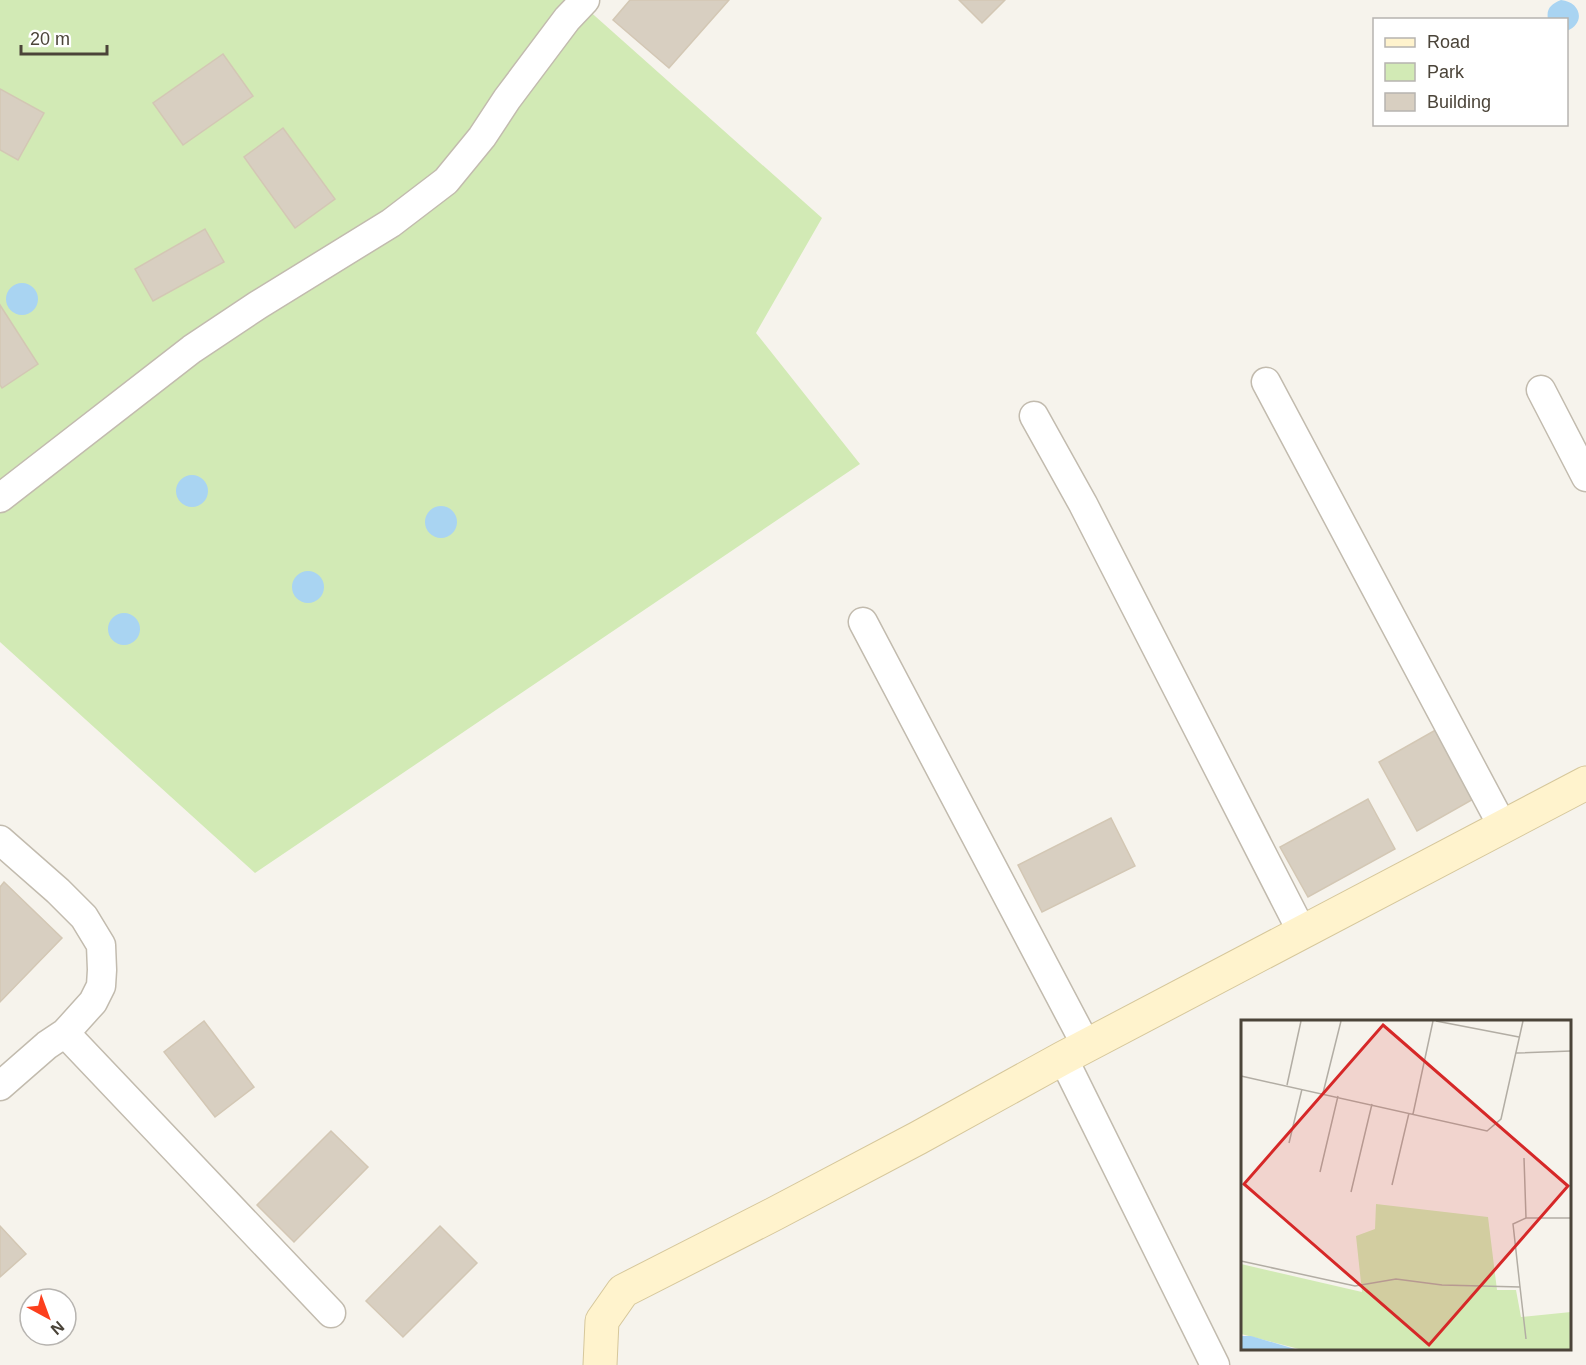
<svg xmlns="http://www.w3.org/2000/svg" width="1586" height="1365" font-family="Helvetica,sans-serif">
  <style>
    .green { fill: #d2eab5 }
    .water { fill: #a9d4f2 }
    .building { fill: #d8cfc1; stroke: #d3c7b4; stroke-width: 1.5 }
    .lines { fill: none; stroke-linecap: round; stroke-linejoin: round }
    .street-casing { stroke: #c2bbae; stroke-width: 31 }
    .secondary-casing { stroke: #d6c79b; stroke-width: 35 }
    .street { stroke: #fff; stroke-width: 28 }
    .secondary { stroke: #fff3cd; stroke-width: 33 }
    .inset-road { fill: none; stroke: #b2ada4; stroke-width: 1.5 }
    .view { fill: #d62828; fill-opacity: 0.15; stroke: #d62828; stroke-width: 3 }
    .inset-edge { fill: none; stroke: #4b4439; stroke-width: 3 }
  </style>
  <rect width="100%" height="100%" fill="#f6f3ec"/>
  <path class="green" d="M0,0H577L822,218L756,333L860,464L255,873L0,642Z"/>
  <path class="water" d="M1561,0C1581,2 1586,23 1567,31L1566,20L1548,19C1546,9 1551,4 1561,0Z
    M6 299a16 16 0 1 1 32 0a16 16 0 1 1-32 0Z
    M176 491a16 16 0 1 1 32 0a16 16 0 1 1-32 0Z
    M425 522a16 16 0 1 1 32 0a16 16 0 1 1-32 0Z
    M292 587a16 16 0 1 1 32 0a16 16 0 1 1-32 0Z
    M108 629a16 16 0 1 1 32 0a16 16 0 1 1-32 0Z"/>
  <path class="building" d="M630,0H729L669,68L613,20Z
    M959,0H1005L982,23Z
    M223,54L253,96L183,145L153,103Z
    M0,89L44,113L18,160L0,150Z
    M283,128L335,199L295,228L244,157Z
    M205,229L224,262L153,301L135,269Z
    M0,305L38,364L2,388L0,385Z
    M1439,728L1477,797L1417,831L1379,762Z
    M1368,799L1395,849L1308,897L1280,847Z
    M1111,818L1135,866L1042,912L1018,865Z
    M4,882L62,938L0,1002V887Z
    M204,1021L254,1087L215,1117L164,1052Z
    M331,1131L368,1167L294,1242L257,1205Z
    M0,1226L26,1254L0,1277Z
    M440,1226L477,1263L403,1337L366,1301Z"/>
  <g class="lines">
    <defs>
      <path id="street" d="M1266,382L1503,827
        M1541,390L1586,477
        M1034,416L1083,504L1302,932
        M0,498L192,349L258,305L391,223L446,181L482,137L507,99L567,19L585,0
        M863,622L1086,1045
        M0,840L58,891L84,917L101,945L102,970L101,986L93,1002L65,1033L47,1045L0,1086
        M65,1033L331,1313
        M1063,1058L1215,1365"/>
      <path id="secondary" d="M600,1365L602,1321L623,1291L774,1214L918,1138L1063,1058L1586,783"/>
    </defs>
    <use href="#street" class="street-casing"/>
    <use href="#secondary" class="secondary-casing"/>
    <use href="#street" class="street"/>
    <use href="#secondary" class="secondary"/>
  </g>
  <g transform="translate(1241 1020)">
    <rect width="330" height="330" fill="#f6f3ec"/>
    <path d="M135,184L247,197L256,270H275L280,297L330,292V329H58L0,314V244L121,272L115,216L134,209Z" fill="#d2eab5"/>
    <path d="M0,316H10L54,329H0Z" fill="#a9d4f2"/>
    <path class="inset-road" d="M195,1L278,17M275,33L330,31M0,56L246,111L260,99L282,1M46,65L60,1M82,73L100,1M172,94L192,1M48,123L61,69M283,138L285,198M79,152L97,76M151,165L168,93M110,172L131,84M0,241L114,266L155,259L201,265L279,267L285,319M279,267L272,204L285,198H330"/>
    <path class="view" d="M142,5L327,166L188,325L3,164Z"/>
    <rect width="330" height="330" class="inset-edge"/>
  </g>
  <rect x="1373" y="18" width="195" height="108" fill="#ffffff" stroke="#b7b4b0" stroke-width="1.5"/>
  <rect x="1385" y="38" width="30" height="9" fill="#fff3cd" stroke="#b7b4b0" stroke-width="1.5"/>
  <text x="1427" y="48" font-size="18" fill="#4b4439">Road</text>
  <rect x="1385" y="63" width="30" height="18" fill="#d2eab5" stroke="#b7b4b0" stroke-width="1.5"/>
  <text x="1427" y="78" font-size="18" fill="#4b4439">Park</text>
  <rect x="1385" y="93" width="30" height="18" fill="#d8cfc1" stroke="#b7b4b0" stroke-width="1.5"/>
  <text x="1427" y="108" font-size="18" fill="#4b4439">Building</text>
  <g transform="translate(48 1317) rotate(139)"><circle r="28" fill="#ffffff" stroke="#b7b4b0" stroke-width="1.5"/>
  <path d="M0-4.5L10 22L0 15L-10 22Z" fill="#fc3f1d"/>
  <text y="-9" font-size="16" font-weight="bold" text-anchor="middle" fill="#4b4439">N</text>
  </g>
  <path d="M21 45v9h86v-9" fill="none" stroke="#4b4439" stroke-width="3"/>
  <text x="30" y="45" font-size="18" fill="#4b4439" stroke="#ffffff" stroke-width="4.5" paint-order="stroke">20 m</text>
</svg>
